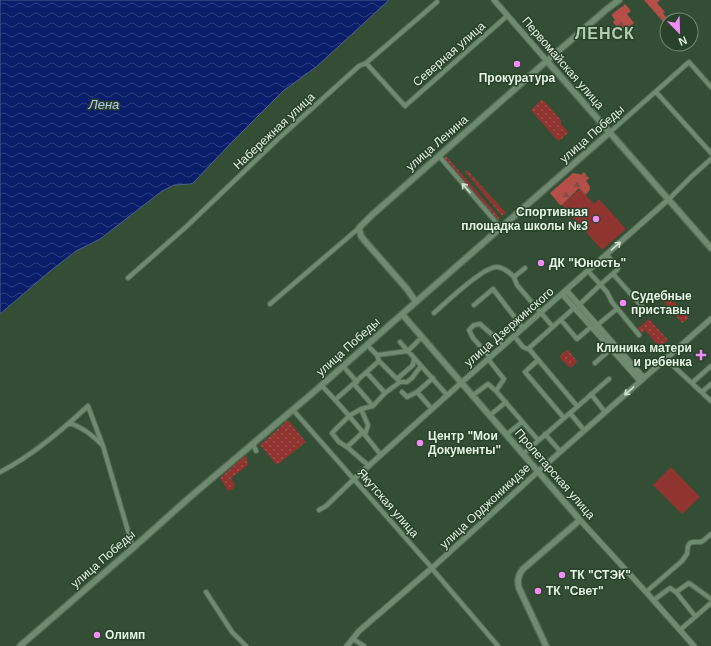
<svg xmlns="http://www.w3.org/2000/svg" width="711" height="646" font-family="Arial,sans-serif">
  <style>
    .grass { fill: url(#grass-dots) }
    .forest { fill: url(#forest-firs) }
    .pitch { fill: #903430 }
    .water { fill: url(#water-waves); stroke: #4b5e90 }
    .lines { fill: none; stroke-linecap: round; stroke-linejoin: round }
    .minor-casing { stroke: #526954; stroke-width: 6 }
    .tertiary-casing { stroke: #526954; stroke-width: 7 }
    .secondary-casing { stroke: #526954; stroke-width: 8 }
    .minor { stroke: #6e8b6f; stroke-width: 4 }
    .tertiary { stroke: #6e8b6f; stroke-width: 5 }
    .secondary { stroke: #6e8b6f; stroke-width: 5.5 }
    .oneway { stroke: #cddfcd }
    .poi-dot { fill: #f18bf5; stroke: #29432a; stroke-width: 1.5 }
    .labels { text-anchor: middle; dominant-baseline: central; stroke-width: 3; stroke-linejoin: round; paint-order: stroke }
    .street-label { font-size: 12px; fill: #e5f4e5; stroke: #29432a }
    .poi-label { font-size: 12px; font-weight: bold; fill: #e5f4e5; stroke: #29432a; text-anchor: start }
    .water-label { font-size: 13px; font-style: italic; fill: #b2c6f3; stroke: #29432a }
    .district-label { font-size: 16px; font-weight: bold; letter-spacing: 1px; fill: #b1d0b2; stroke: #29432a }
  </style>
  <defs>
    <pattern id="grass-dots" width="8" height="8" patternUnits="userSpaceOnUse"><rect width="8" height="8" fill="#903430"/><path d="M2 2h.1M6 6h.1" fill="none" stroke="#9f524e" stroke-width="1.8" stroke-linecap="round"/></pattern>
    <pattern id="forest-firs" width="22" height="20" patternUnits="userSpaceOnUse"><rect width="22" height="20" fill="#b64e48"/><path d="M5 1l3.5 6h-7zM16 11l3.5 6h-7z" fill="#834c47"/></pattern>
    <pattern id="water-waves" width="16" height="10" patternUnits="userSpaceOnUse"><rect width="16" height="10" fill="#091d6b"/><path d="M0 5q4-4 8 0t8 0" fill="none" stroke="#2d3e80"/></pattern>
  </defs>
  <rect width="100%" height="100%" fill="#334e34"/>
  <path class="grass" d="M541,100L544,101L561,120V124L568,132V133L559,141L555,138L531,110Z
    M446,156L500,218L496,221L443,159Z
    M467,170L506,213L502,216L465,172Z
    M670,297L689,318L682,323L664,302Z
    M649,319L668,340L659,347L645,330L642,333L637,329Z
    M567,350H568L577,361L575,364L572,367H569L560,358V356L564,352Z
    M288,420L306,442L277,465L260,445Z
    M246,455L248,465L231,478L235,485L233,489L228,491L220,478Z"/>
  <path class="forest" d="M644,0H660L657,3L665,12L663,13L668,20H667V26Z
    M625,4L631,11L627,14L634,23L627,28L626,26L620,31L613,22L615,20L611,15Z
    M584,172L589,178L586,181C591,187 592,189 585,195L579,188L562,205H560L550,193L573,173L579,174L581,175Z"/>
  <path class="pitch" d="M580,189L594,204L599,199L626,229L602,250L562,205Z
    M671,467L700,497L682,514L653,485Z"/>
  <path class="water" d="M0,0H389L316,67L283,91L231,143L193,183L190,184L174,185L162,191L100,239L76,251L49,272L0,314Z"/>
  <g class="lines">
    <defs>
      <path id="minor" d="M366,63L405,106L507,16
        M656,92L711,153
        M610,132L689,62L711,87
        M439,156L501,228
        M669,199L692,176L711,159
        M525,268L514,277L517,285L553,327
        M588,271L607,292L612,302L639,335
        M613,274L645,310
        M128,278L187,226L278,139L359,66L366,63L437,2
        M270,304L359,228
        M474,305L493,289L523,328
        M579,305L600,285L617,270L618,268L607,255
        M434,313C445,303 483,267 496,267C503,267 509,272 514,277
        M561,320L577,339L591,327
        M596,326L617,309
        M514,336L523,347L530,350L577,406
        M400,342L447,395
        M367,345L377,355L379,361L400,382
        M528,349L574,308
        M377,355L408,351L419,340
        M490,357L473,338L469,330L474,325L480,324L504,345
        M488,359L504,379L496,391
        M666,359L711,401
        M538,360L525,372L564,418
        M595,363L611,349
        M343,366L357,382
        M367,373L385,393
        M397,379L413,365L414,358
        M692,383L711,366
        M354,384L373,406
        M321,385C343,407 362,431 381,455
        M402,392L407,397L417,392L433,378
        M417,392L432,409
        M702,392L711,384
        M591,394L605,412
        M472,396L488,384L496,391L538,440
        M335,400L379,361
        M361,409L368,425L365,435
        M293,410L432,568L434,571L498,646
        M570,413L584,430
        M489,416L506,402
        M70,423C84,429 90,433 101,444
        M545,434L560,451
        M506,435L522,422
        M253,444L256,451
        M347,447L363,432
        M523,454L609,379
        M369,466L347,447L339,442L332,433L349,416L361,409L373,406L385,393L400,382H407L412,378L421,366
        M0,472C32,456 62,430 88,406L103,446L133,548
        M319,510L326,506L354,479
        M206,592L232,632L246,646
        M646,592L682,561L687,554L688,546L690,543L693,542H701L704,540L711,534
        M676,592L695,616
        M654,600L670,588L676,592L689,583L711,599
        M680,630L711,603
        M353,639L364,646"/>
      <path id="tertiary" d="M494,0L547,61
        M566,290L644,378
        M562,294L640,381
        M354,479L461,383L669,199
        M580,520L646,592L694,646
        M347,646L359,631L432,568L543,467L711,319"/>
      <path id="secondary" d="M547,61L711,248
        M416,302L407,289L364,240L361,236L359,228L372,215L449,147L541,66L607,9L619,0
        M402,314L580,520L523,569C518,575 517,581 519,588L546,646
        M20,646L133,548L190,497L315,391L393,322L610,132"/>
    </defs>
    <use href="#minor" class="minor-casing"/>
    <use href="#tertiary" class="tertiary-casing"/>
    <use href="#secondary" class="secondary-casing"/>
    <use href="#minor" class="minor"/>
    <use href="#tertiary" class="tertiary"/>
    <use href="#secondary" class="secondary"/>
  </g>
  <defs><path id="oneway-shaft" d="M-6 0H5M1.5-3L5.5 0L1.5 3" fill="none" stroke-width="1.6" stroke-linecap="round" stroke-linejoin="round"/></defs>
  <g class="oneway">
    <use href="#oneway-shaft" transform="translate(466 188) rotate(-131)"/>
    <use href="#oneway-shaft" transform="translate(616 246) rotate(-41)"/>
    <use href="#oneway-shaft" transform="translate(629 391) rotate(139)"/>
  </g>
  <g class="poi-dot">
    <circle cx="517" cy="64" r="4"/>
    <circle cx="596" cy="219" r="4"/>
    <circle cx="541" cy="263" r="4"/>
    <circle cx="623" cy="303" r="4"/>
    <path d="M699 349h4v4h4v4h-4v4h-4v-4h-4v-4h4z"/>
    <circle cx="420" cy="443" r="4"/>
    <circle cx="562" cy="575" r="4"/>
    <circle cx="538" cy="591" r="4"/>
    <circle cx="97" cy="635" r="4"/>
  </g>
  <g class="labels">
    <g class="street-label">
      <text transform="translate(449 54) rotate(-41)">Северная улица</text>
      <text transform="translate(563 63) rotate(49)">Первомайская улица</text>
      <text transform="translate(274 131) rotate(-43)">Набережная улица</text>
      <text transform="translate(592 134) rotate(-41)">улица Победы</text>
      <text transform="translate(437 143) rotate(-41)">улица Ленина</text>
      <text transform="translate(509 327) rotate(-41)">улица Дзержинского</text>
      <text transform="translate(348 347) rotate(-42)">улица Победы</text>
      <text transform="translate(555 474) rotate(49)">Пролетарская улица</text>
      <text transform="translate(388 503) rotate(49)">Якутская улица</text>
      <text transform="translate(485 506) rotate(-43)">улица Орджоникидзе</text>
      <text transform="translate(103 559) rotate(-41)">улица Победы</text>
    </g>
    <g class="poi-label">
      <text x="517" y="78" text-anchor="middle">Прокуратура</text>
      <text x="588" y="212" text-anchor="end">Спортивная<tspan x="588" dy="14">площадка школы №3</tspan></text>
      <text x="549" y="263">ДК "Юность"</text>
      <text x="631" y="296">Судебные<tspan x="631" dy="14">приставы</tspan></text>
      <text x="692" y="348" text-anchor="end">Клиника матери<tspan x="692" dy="14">и ребенка</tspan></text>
      <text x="428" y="436">Центр "Мои<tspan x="428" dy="14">Документы"</tspan></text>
      <text x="570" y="575">ТК "СТЭК"</text>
      <text x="546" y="591">ТК "Свет"</text>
      <text x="105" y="635">Олимп</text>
    </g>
    <g class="water-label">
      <text x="104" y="104">Лена</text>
    </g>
    <g class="district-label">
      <text x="605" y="33">ЛЕНСК</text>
    </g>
  </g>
  <g transform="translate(679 32) rotate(157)"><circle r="19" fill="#29432a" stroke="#748a75"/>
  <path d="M0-3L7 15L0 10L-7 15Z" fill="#f18bf5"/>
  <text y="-6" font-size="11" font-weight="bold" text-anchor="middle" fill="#e5f4e5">N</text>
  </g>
</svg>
